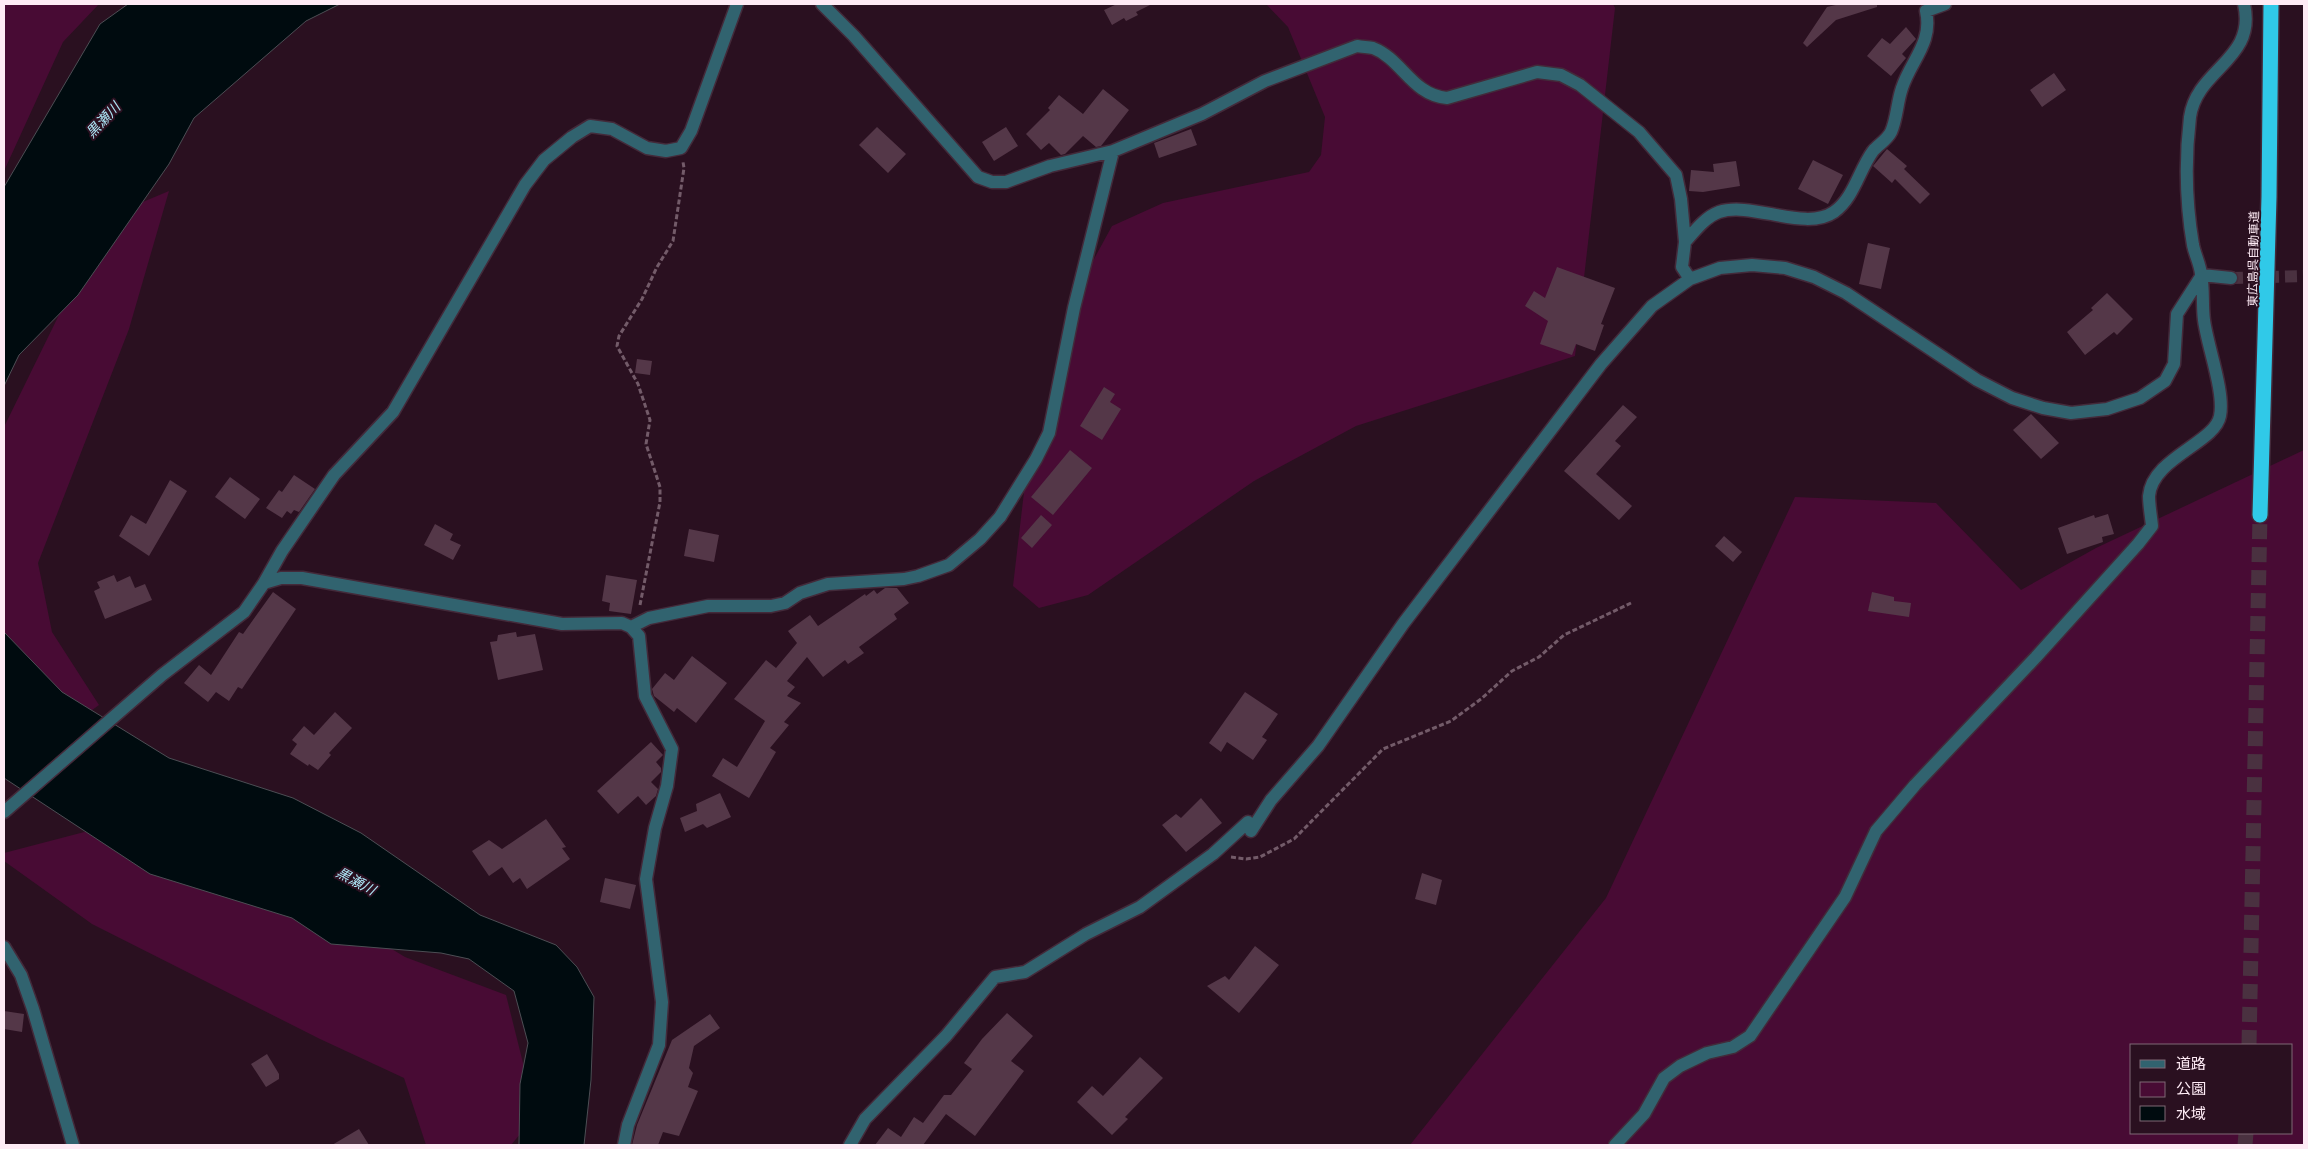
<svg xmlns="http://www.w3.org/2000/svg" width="2308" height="1149" font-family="Quicksand,'Noto Sans JP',sans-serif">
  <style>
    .green { fill: #480b34; fill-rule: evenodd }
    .water { fill: #000b0f; stroke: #4c4e54 }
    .building { fill: #543748 }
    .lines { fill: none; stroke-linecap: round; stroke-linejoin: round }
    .street-tunnel { stroke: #4a3140; stroke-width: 12; stroke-dasharray: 12 6; stroke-linecap: butt }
    .highway-tunnel { stroke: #4a3140; stroke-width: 15; stroke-dasharray: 15 8; stroke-linecap: butt }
    .street-casing { stroke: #432a3a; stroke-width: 15 }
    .highway-casing { stroke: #432a3a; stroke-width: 18 }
    .path { stroke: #735b69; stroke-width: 3; stroke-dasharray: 5 2.5; stroke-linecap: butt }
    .street { stroke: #31636f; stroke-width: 12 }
    .highway { stroke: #30c9e8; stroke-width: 15 }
    .labels { text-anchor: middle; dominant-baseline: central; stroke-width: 4; stroke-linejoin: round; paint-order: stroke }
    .street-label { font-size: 12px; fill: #feebf5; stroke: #2a1020 }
    .water-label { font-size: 14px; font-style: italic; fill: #aee8f8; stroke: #2a1020 }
  </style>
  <rect width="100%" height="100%" fill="#2a1020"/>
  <path class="green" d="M4,4H99L63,42L4,171Z
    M1266,4H1613L1615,8L1575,356L1356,426L1254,481L1088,595L1039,608L1013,586L1024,492L1088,270L1112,226L1163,203L1309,172L1321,155L1325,117L1288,27Z
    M169,191L129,329L38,563L52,632L99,705L73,724L4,637V427L107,217Z
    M2304,450V1145H1410L1606,898L1795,497L1936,503L2021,590L2096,548ZM2132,1045H2292V1133H2132Z
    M92,830L312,901L405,957L506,995L536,1115L511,1145H426L404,1078L320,1039L92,924L4,861V853Z"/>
  <path class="water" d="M128,4H340L306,21L194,118L169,164L78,295L19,355L4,386V187L100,24Z
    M4,632L62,692L169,758L293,798L361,833L480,915L556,945L577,967L594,997L591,1080L584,1145H519L520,1084L528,1043L514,991L469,959L441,953L331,944L292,918L150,874L4,778Z"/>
  <path class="building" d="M1117,4H1152L1136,12L1138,15L1126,21L1124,18L1112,25L1104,10Z
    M1840,4H1877V7L1836,20L1807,47L1803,43L1827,7Z
    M1906,27L1916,39L1902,54L1906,58L1891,76L1867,56L1882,38L1890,44Z
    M2054,73L2066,90L2042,107L2030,90Z
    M1103,89L1129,110L1101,146L1096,147L1083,136L1065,154L1061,155L1049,143L1041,150L1026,134L1050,110L1048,108L1059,95L1083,114Z
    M877,127L906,154L888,173L859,145Z
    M1006,127L1018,146L994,161L982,142Z
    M1191,129L1197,145L1159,158L1154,143Z
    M1887,149L1907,166L1904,169L1930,194L1920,204L1895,179L1892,183L1873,166Z
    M1813,160L1843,175L1828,204L1798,189Z
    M1736,161L1740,186L1703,192L1689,191L1691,170L1714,172L1713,164Z
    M1868,243L1890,248L1881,289L1859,284Z
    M1557,267L1615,288L1601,324L1604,325L1595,351L1576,344L1572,355L1540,344L1548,321L1525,306L1534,291L1545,298Z
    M2107,293L2133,319L2117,335L2114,332L2085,355L2067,332L2093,310L2091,308Z
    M637,359L652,361L650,375L635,373Z
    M1104,387L1115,394L1110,402L1121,409L1102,440L1080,426Z
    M1623,405L1637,417L1615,441L1621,446L1596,474L1632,506L1619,520L1564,471Z
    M2031,414L2059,443L2041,459L2013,430Z
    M1070,450L1092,468L1053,515L1031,497Z
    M294,475L315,489L299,512L294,510L291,514L287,511L282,518L266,508L279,490L282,492Z
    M230,477L260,499L245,519L215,497Z
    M170,480L187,491L149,556L119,536L131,515L146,524Z
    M2108,514L2114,534L2102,537L2103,542L2067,554L2058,528L2094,515L2095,518Z
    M1041,515L1052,525L1032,548L1021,538Z
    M435,524L453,534L450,540L461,545L453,560L424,545Z
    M689,529L719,535L714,562L684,556Z
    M1724,536L1742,552L1733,562L1715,546Z
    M114,575L117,582L130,576L135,588L145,584L152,600L105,619L94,591L100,588L97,582Z
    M606,575L637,580L631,614L609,611L610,603L602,601Z
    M885,588H897L909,603L894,614L897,619L859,647L864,653L848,664L845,660L823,677L807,657L787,681L795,687L787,696L801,703L784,722L789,725L770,748L776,752L749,798L712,776L723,758L737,767L765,721L734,699L766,660L776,668L797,643L788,631L810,615L818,626L865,594L866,596L874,590L877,594Z
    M273,592L296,609L242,689L238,687L229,701L216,692L208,702L184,683L199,665L211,675L239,632L243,634Z
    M1872,592L1894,597V601L1911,603L1909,617L1868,611Z
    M516,632L517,637L535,634L543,670L498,680L490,642L497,641L498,635Z
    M692,656L727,683L696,723L677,708L674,712L654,696L652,689L665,673L674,680Z
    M1245,692L1278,714L1262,737L1267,740L1253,760L1227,742L1221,752L1209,743Z
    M335,712L352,728L329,753L331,755L318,770L309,764L308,766L290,754L297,744L292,740L304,726L314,735Z
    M651,742L663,755L656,762L661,768V772L651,782L658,789L656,796L646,805L638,796L618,814L597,791Z
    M720,793L731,817L707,828L703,824L685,832L680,818L697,811L696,804Z
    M1201,798L1222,823L1186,852L1162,825L1176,814L1181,818Z
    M546,819L566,847L562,848L570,859L527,889L520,878L513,883L502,867L489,876L472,851L489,840L502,849Z
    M1422,873L1442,880L1436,905L1415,899Z
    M605,878L636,885L630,909L600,902Z
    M1255,946L1279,965L1239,1013L1207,986L1225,976L1229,980Z
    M4,1011L24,1014L22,1032L4,1029Z
    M1007,1013L1033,1036L1011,1061L1024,1071L975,1136L946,1114L923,1145H875L888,1128L901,1137L914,1117L923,1123L944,1095H951L972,1069L964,1063L982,1039Z
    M710,1014L720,1028L694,1046L689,1068L693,1073L688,1087L698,1091L679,1136L663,1132L658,1145H632L637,1125L672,1040Z
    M267,1054L279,1074V1079L266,1087L251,1064Z
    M1140,1057L1163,1078L1125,1117L1128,1119L1112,1135L1077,1102L1092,1086L1103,1096Z
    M359,1129L369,1145H332Z"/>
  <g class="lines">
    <path class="street-tunnel" d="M2231,278L2304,276"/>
    <path class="highway-tunnel" d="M2249,1045L2260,515
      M2245,1145L2246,1133"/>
    <defs>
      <path id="street" d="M822,4L854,36L978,177L992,182H1006L1050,166L1113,151L1202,114L1265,81L1357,46C1362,47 1368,47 1373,48C1402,59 1412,95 1447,98L1537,72L1561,75L1580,85L1639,132L1676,175L1681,199L1685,242L1682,267L1690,279
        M1685,242C1694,232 1705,217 1719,212C1752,201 1805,232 1834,212C1854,198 1859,170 1873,151C1878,145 1887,140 1891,132C1897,119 1897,102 1902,88C1911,60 1933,43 1926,11L1945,4
        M264,583L281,578H302L562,624L622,623L631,627L639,636L645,696L672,749L667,786L655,828L646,879L662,1002L659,1045L628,1125L624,1145
        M631,627L649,618L708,606H771L785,603L800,593L828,584L904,579L918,576L949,565L980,539L1000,517L1036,459L1049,433L1074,308L1113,151
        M4,812L162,675L244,612L264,583L282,551L334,475L393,412L525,185L544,160L572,137L590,126L612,129L647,148L666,151L681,148L691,131L737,4
        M4,947L21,975L33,1009L73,1145
        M850,1145L865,1119L946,1036L995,977L1025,972L1086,934L1140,907L1213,854L1248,822L1251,831L1271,800L1318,746L1403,624L1601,364L1652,306L1690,279L1720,268L1752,265L1785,268L1814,277L1846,293L1977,380L2012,398L2043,408L2071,413L2107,409L2140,398L2165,381L2174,364L2177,314L2202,275L2231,278
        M1615,1145L1644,1114L1664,1078L1680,1066L1707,1053L1733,1047L1750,1036L1845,897L1876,831L1915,785L2036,657L2138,544L2152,526C2151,516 2149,505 2149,496C2152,458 2215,443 2220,416C2225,392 2207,345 2204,320C2202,305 2204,289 2201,274C2200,264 2195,255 2193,245C2186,204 2185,159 2190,117C2197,68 2257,60 2244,4"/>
      <path id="highway" d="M2260,515L2269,197L2271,4"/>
    </defs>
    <use href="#street" class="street-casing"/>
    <use href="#highway" class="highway-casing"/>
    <path class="path" d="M640,605L660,502V487L646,444L650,420L638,384L617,346L619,336L642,299L657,267L673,241L684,168L683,162
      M1231,857L1246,859L1260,857L1294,839L1383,749L1451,721L1481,699L1512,671L1539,657L1564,635L1631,603"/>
    <use href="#street" class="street"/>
    <use href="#highway" class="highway"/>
  </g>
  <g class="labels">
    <g class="street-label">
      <text transform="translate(2253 259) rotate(-89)">東広島呉自動車道</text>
    </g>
    <g class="water-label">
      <text transform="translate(103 120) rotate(-47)">黒瀬川</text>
      <text transform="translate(356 881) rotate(28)">黒瀬川</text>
    </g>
  </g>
  <rect width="2308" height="1149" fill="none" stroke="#feebf5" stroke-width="10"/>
  <rect x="2130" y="1044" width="162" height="90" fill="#2a1020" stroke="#7f6875"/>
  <rect x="2140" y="1060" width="25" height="8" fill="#31636f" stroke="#7f6875"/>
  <text x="2176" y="1069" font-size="15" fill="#feebf5">道路</text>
  <rect x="2140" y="1082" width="25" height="15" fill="#480b34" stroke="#7f6875"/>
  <text x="2176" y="1094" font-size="15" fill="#feebf5">公園</text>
  <rect x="2140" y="1106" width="25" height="15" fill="#000b0f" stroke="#7f6875"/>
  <text x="2176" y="1119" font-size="15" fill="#feebf5">水域</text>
</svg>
